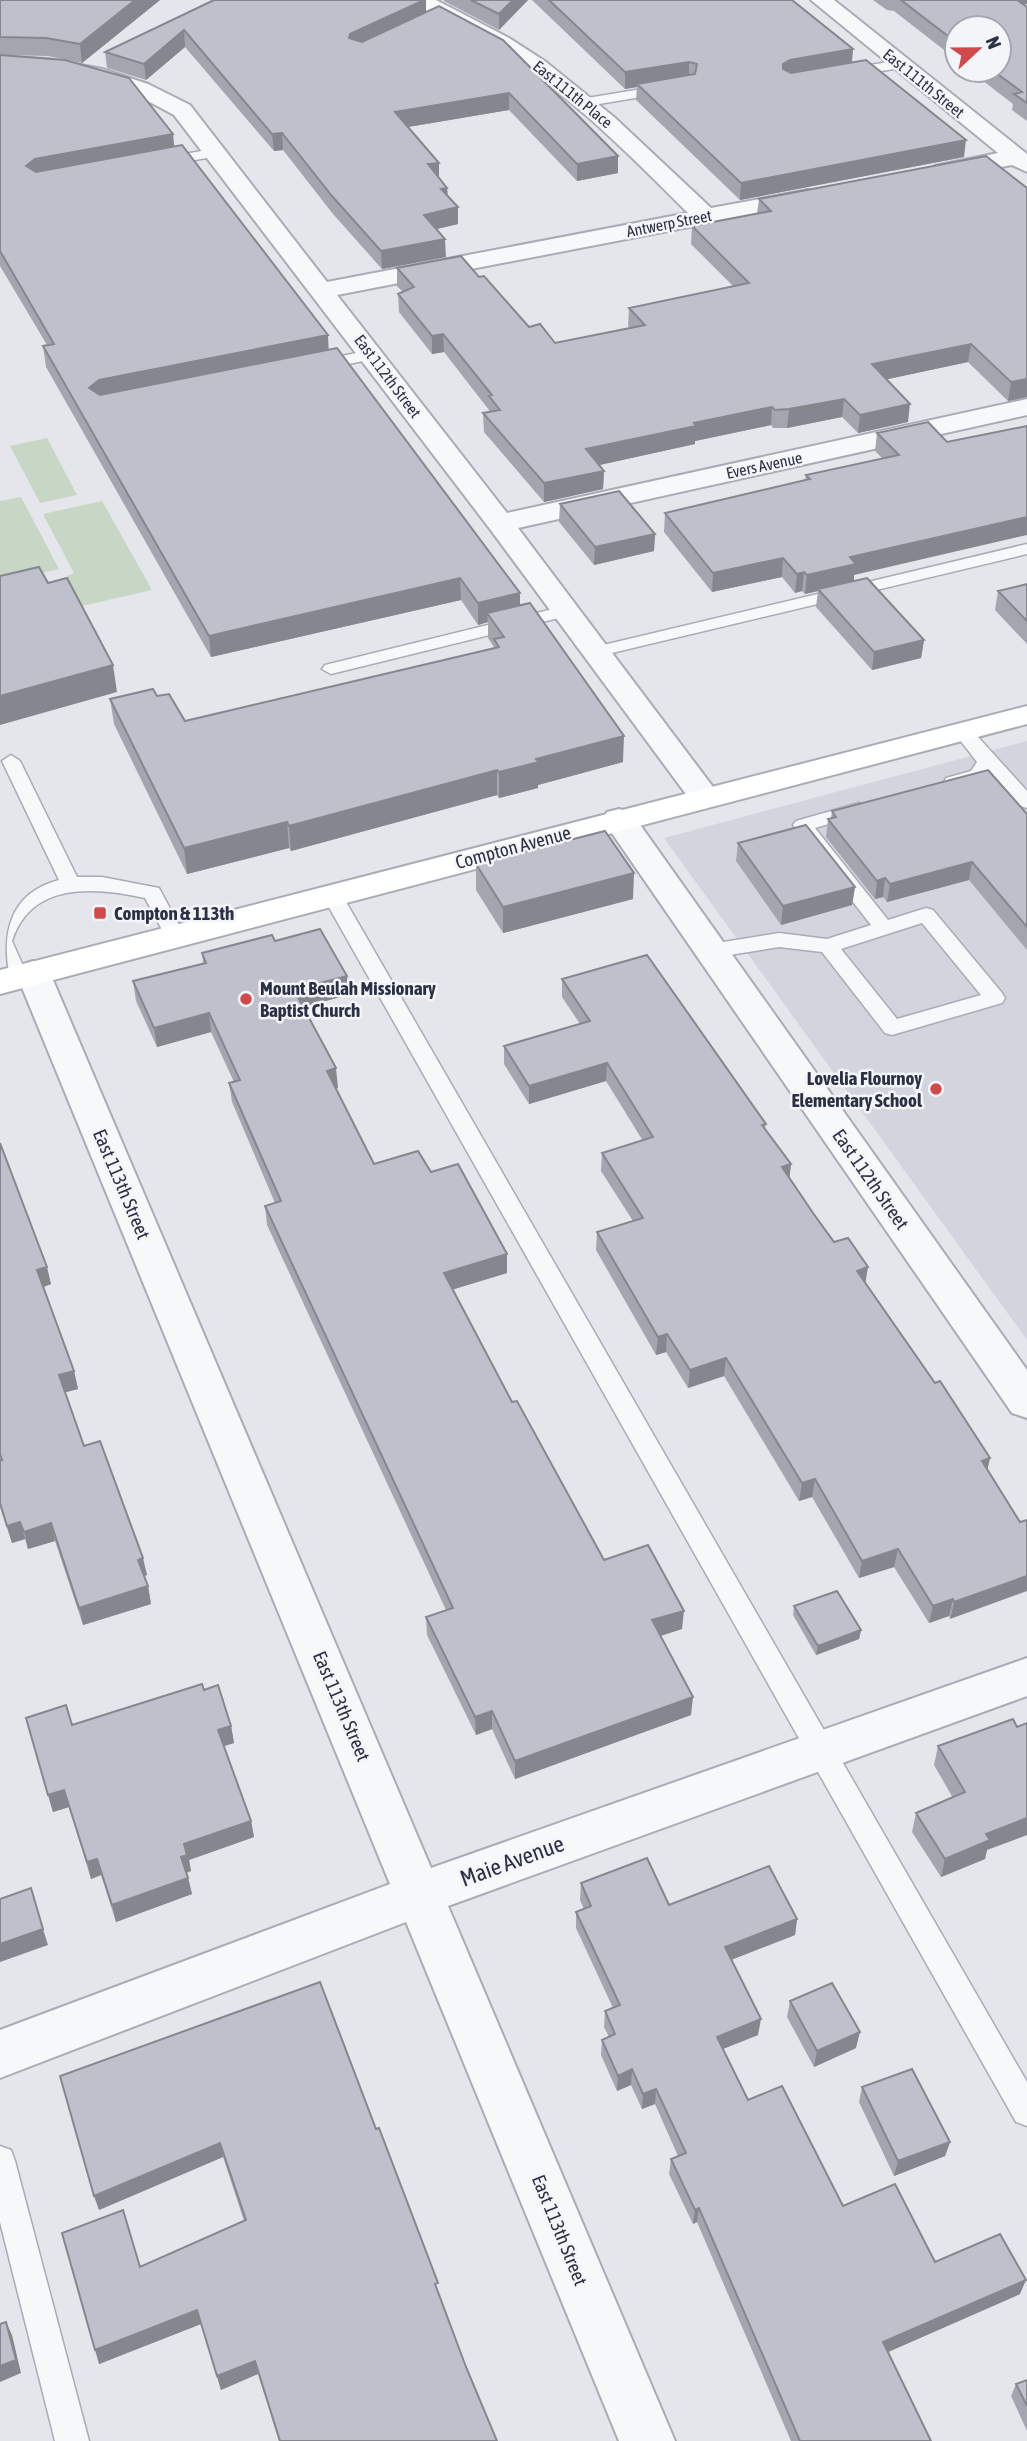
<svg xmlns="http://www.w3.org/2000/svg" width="1027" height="2441" font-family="'Asap Condensed',sans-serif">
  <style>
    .built { fill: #d2d5de }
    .green { fill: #c7d6c5 }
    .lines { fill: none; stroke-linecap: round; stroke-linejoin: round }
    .lane-casing { stroke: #a9acb7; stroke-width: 3 }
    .street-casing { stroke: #a9acb7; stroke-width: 4 }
    .secondary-casing { stroke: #a9acb7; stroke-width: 4 }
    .lane { fill: #f7f8fa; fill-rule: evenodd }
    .street { fill: #f7f8fa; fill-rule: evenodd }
    .secondary { fill: #fff; fill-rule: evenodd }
    .wall { fill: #a3a6af }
    .shaded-wall { fill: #85878f }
    .building { fill: #bec1cc; stroke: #85878f; stroke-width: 2 }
    .poi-dot { fill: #d1494b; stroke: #f4f5f9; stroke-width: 2.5 }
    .labels { text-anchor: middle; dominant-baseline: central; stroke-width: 5; stroke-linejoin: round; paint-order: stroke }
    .far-street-label { font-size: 16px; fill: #2b3145; stroke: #f4f5f9 }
    .street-label { font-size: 19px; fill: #2b3145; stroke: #f4f5f9 }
    .poi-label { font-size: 19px; font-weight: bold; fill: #2b3145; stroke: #f4f5f9; text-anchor: start }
    .near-street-label { font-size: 23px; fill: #2b3145; stroke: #f4f5f9 }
  </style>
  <rect width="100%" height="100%" fill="#e4e6ec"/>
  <path class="built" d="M1027,741V1340L664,838Z"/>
  <path class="green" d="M47,438L77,495L40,503L10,446Z
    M21,497L59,569L0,582V501Z
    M102,501L152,590L82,606L67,576L74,573L43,514Z"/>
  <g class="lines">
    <defs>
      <path id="lane" d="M901,60L907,64L906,67L845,77L839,73L845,69Z
        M666,85L671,86V92L587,106L580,102L587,98Z
        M218,148L225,152L223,155L162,166L155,162L162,158Z
        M372,350L380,355L377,358L316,371L308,366L316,361Z
        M1027,544V554L595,657L586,652L595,647Z
        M565,606L574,611L571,615L331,674L322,669L325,665Z
        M962,725L969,727L1027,791V808L1020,806L988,774L985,779L953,788L946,786L944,782L946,778L971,771L977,762L953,731Z
        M11,755L20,761L77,877H102L159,888L185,936L182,941H168L145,898C96,887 31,881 12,941L28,977L25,982H11C0,935 9,893 59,880L2,761Z
        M859,803L869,809L866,813L815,828L888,920L926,908L933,910L1002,993L1005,998L1002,1003L892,1035L885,1033L822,952L779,947L711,958L704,956L701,951L711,944L779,933L827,939L871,925L793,825L796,821ZM922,923L981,995L897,1019L841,949Z
        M332,889L342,895L1027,2082V2126L1016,2122L322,895Z
        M0,2146L11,2150L15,2161L89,2441H55L0,2222Z"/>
      <path id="street" d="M409,0H436L509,38L546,62L614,117L711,208L808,190L816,192L820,197L816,202L808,204L337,295L507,513L1027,399V415L518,528L716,791L721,798L716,805L705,808L694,805L490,529L174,115C119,83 63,70 0,71V57L48,59L102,69L148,84L190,105L327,282L688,213C625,150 561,85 484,41C469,33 415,10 409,0Z
        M811,0H834L1027,154V172L1012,165L943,178L935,176L931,171L935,166L998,153Z
        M619,809L631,812L1027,1370V1418L1012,1413L607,826L603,819L607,812Z
        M33,961L45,965L50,973L431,1868L1027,1658V1696L448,1906L675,2441H619L406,1922L0,2078V2030L390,1884L16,973L21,965Z"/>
      <path id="secondary" d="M1027,706V724L0,994V970Z"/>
    </defs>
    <use href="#lane" class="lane-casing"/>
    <use href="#street" class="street-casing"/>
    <use href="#secondary" class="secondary-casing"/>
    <use href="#lane" class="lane"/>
    <use href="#street" class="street"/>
    <use href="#secondary" class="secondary"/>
  </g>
  <path class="wall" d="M0,0H160L82,63L48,56L1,55L174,147L329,350L520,605L623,762L538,785V788L499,798L497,795L291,851L289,848L187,874L114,724L110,699L157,696L185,721L494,648V647L488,638V622L478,625L461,600L211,657L46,367L43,346L47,345L0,266Z
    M214,0L426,12L618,156V173L577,181L509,110L408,127L439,178L447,188L448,196L458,207V224L437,229L446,257L382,269L333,214L283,150L274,151L185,47L146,80L107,68L105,52Z
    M444,0H528L499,30L444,1Z
    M532,0H792L853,49L852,63L964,157L740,200L636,100L637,87L625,89Z
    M873,0H1027V4H1023L1027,7V121L1012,110L1013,104L969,70H999L957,28V60L894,11L887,10Z
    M986,156L1027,397L1008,401L968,362L887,379L908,422L858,433L842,417L787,428H773L771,425L695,441V444L599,465L604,471L603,489L544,502L484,432L483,413L489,412V410L444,352L432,354L399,312L398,294L403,292L397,286V268L479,277L529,327L555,343L630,328L628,326L629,308L733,286L691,244L692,226L757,214L759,199Z
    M877,433L947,442L854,575V581L924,640L921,658L872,670L816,607L818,591L805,594L802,591L795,593L782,577L712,592L664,532L665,513L805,480L806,475L882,458L875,451Z
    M560,504L655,534L654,551L594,565L559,522Z
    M1027,584V644L995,610L998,591Z
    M832,811L1027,814V950L969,880L887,902L883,897L875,899L826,837L828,819L831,818Z
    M738,843L855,887L852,905L781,925L736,861Z
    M476,864L633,899L503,933L476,890Z
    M275,941L347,976L348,995L303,1007L338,1088H336L374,1164L431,1172L507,1273L453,1289L512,1402L604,1560L682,1629L660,1636L691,1715L515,1779L492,1729L476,1735L427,1635L426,1617L446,1610L267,1225L265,1206L275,1203L232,1102L229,1083L234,1082L211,1032L157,1047L136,1001L133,981L203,963L202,953Z
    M562,979L766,1124L765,1129L791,1164L789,1177L813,1213L866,1283L935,1383L990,1458L950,1619L949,1616L929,1623L894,1567L859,1578L812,1497L799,1501L724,1376L688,1388L666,1352L656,1355L596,1250L597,1232L633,1221L601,1171L602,1153L643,1141L606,1081L529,1104L504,1064V1046L580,1024L562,997Z
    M0,1143L51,1284L43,1287L74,1371L78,1389L65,1392L84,1446L147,1575L144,1576L148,1586L151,1604L83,1625L55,1541L28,1549L25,1539L12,1543L0,1507Z
    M794,1606L861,1630L859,1639L816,1655L793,1615Z
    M204,1690L231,1726L234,1743L224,1746L251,1821L254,1837L189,1860L191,1871L187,1873L192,1894L116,1922L101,1875L91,1879L69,1807L53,1812L26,1718L72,1725Z
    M1013,1719L985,1859L941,1877L912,1832L916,1813L953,1798L934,1765L938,1746Z
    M581,1883L669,1905L797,1919L795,1935L731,1960L758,2035L723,2049L748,2100L843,2206L935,2262L1020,2294L888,2352L931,2441H791L697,2222L693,2224L669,2174L671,2159L678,2156L655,2104L642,2109L631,2085L617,2091L601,2055L602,2040L609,2037L604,2027L605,2011L613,2008L576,1928V1912L584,1909L580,1900Z
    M320,1982L466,2367L497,2441H279L258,2374L221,2390L201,2324L99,2364L140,2267L244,2221L223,2157L99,2210Z
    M790,2001L856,2048L814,2067L787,2017Z
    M862,2087L950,2142L945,2156L894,2176L859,2102Z
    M1027,2380V2431L1011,2396L1016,2384Z"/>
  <path class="shaded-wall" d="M135,0H160L82,63L80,44Z
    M424,0H426V15L351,51L349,38L350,34Z
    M513,0H528L499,30V14Z
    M1005,0H1027V4L1004,8Z
    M184,30L185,47L146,80L144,64Z
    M853,49L851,66L782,81L783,64L790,60Z
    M689,62V78L637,84V87L625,89V72Z
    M509,93V110L396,129L395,112Z
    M282,133L283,150L274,151L272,134Z
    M173,134L175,153L38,178L26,166L35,159Z
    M966,140L964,157L740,200L741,183Z
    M618,156V173L577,181V164Z
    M439,163V180L428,164Z
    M447,188L448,205L441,189Z
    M458,207V224L424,232V215Z
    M445,239L446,257L382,269L381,251Z
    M443,334L444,352L432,354V336Z
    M328,335L329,356L102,400L89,388L99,380Z
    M971,344L968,362L870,383L872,364Z
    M1027,379V397L1008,401L1011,382Z
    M844,399L842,417L787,428L789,409Z
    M910,404L908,422L858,433L860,415Z
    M772,407L771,425L695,441V444L586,468V449L694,423Z
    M604,471L603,489L544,502V483Z
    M1027,517V535L854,575V583L818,589V591L805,594L807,575L850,557Z
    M655,534L654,551L594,565L595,547Z
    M783,558L782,577L712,592L713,573Z
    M804,572L802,591L795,593L797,574Z
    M460,578L461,600L211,657L209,636Z
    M520,593V614L487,613L488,622L478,625V603Z
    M924,640L921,658L872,670L874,652Z
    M113,665L117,692L0,725V696Z
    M624,736L623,762L538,785V788L499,798V772L536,759Z
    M497,770V795L291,851L289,826Z
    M287,822L289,848L187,874L184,848Z
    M972,862L969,880L887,902L890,884Z
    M634,873L633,899L503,933V907Z
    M885,878L883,897L875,899L877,881Z
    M855,887L852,905L781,925L783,906Z
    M347,976L348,995L295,1009L294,990Z
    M209,1013L211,1032L157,1047L154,1028Z
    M607,1063L606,1081L529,1104V1086Z
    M336,1068L338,1088L328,1090L327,1071Z
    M791,1164L789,1182L782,1167Z
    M507,1254V1273L445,1292L444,1273Z
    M47,1267L51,1284L41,1288L37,1270Z
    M868,1267L865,1285L857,1271Z
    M667,1334L666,1352L656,1355L658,1337Z
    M726,1358L724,1376L688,1388L690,1370Z
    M74,1371L78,1389L63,1393L59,1375Z
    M990,1458L986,1476L982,1461Z
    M815,1479L812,1497L799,1501L802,1483Z
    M20,1522L25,1539L12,1543L7,1526Z
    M51,1523L55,1541L28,1549L24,1532Z
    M898,1549L894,1567L859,1578L862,1561Z
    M143,1558L147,1575L142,1577L138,1560Z
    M1027,1576V1591L950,1619L954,1602Z
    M148,1586L151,1604L83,1625L79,1608Z
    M953,1599L949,1616L929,1623L933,1606Z
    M684,1611L682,1629L651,1639L652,1620Z
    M861,1630L859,1639L816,1655L818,1646Z
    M693,1697L691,1715L515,1779V1761Z
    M492,1711V1729L476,1735L475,1717Z
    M231,1726L234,1743L221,1747L218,1730Z
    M64,1790L69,1807L53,1812L48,1795Z
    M1027,1818V1835L987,1850L985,1859L941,1877L945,1859L986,1834Z
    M251,1821L254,1837L189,1860L191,1871L184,1873L181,1857L184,1844Z
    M97,1859L101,1875L91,1879L87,1862Z
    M188,1878L192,1894L116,1922L112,1905Z
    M797,1919L795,1935L723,1963L725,1947Z
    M43,1929L48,1945L0,1962V1944Z
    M761,2019L758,2035L715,2052L717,2037Z
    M860,2032L856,2048L814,2067L817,2051Z
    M632,2069L631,2085L617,2091L618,2076Z
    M656,2089L655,2104L642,2109L643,2094Z
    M950,2142L945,2156L894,2176L898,2161Z
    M220,2143L223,2157L99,2210L94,2196Z
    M699,2208L697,2222L693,2224L695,2210Z
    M1026,2280L1020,2294L879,2356L883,2342Z
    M197,2310L201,2324L99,2364L95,2350Z
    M6,2322L12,2335L21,2373L0,2382V2366Z
    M255,2361L258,2374L221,2390L217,2376Z"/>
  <path class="building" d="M0,0H135L80,44L46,38L0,37Z
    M214,0H424L350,34L349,38L362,42L439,6L503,40L618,156L577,164L509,93L395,112L439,163L428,164L447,188L441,189L458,207L424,215L445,239L381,251L332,196L282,133L272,134L184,30L144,64L105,52Z
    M471,0H513L499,14Z
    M549,0H792L853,49L790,60L783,64V69L791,73L866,60L966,140L741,183L637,84L695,74L697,64L689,62L625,72Z
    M901,0H1017L1027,7V103L1014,94L1022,92L992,70H999V28H957V43Z
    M0,55L65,60L129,78L173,134L35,159L26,166L36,172L182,145L328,335L99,380L89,388L100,395L337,348L520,593L478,603L460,578L209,636L43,346L54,344L0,251Z
    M986,156L1027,188V379L1011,382L971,344L872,364L910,404L860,415L844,399L789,409L775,410L772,407L694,423L696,426L586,449L604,471L544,483L483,413L500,410L489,396L492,395L443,334L432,336L398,294L414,287L397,268L461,256L479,277L484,276L529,327L540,324L555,343L645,325L629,308L749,283L692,226L771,211L759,199Z
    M928,422L947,442L1027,426V517L850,557L856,564L807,575L804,572L797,574L783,558L713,573L665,513L810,479L806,475L899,455L877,433Z
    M619,491L655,534L595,547L560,504Z
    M39,567L48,583L67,578L113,665L0,696V576Z
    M867,578L924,640L874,652L818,589Z
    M1027,584V621L998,591Z
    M530,603L624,736L536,759L539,762L499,772L497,770L289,826L287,822L184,848L110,699L153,689L157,696L169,694L185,721L499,647L494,639L504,637L487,613Z
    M988,770L1027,814V927L972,862L890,884L885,878L877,881L828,819L836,817L832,811Z
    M806,825L855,887L783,906L738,843Z
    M605,831L634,873L503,907L476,864Z
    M320,929L347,976L294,990L336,1068L327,1071L374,1164L418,1151L431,1172L458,1164L507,1254L444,1273L512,1402L517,1401L604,1560L648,1545L684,1611L652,1620L693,1697L515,1761L492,1711L475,1717L426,1617L453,1608L265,1206L281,1201L229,1083L240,1080L209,1013L154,1028L133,981L206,963L202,953L272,935L275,941Z
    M647,955L766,1124L762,1125L791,1164L782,1167L813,1213L834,1242L848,1238L868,1267L857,1271L935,1383L940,1381L990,1458L982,1461L1020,1522L1027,1520V1576L954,1602L953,1599L933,1606L898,1549L862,1561L815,1479L802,1483L726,1358L690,1370L667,1334L658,1337L597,1232L643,1218L602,1153L653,1137L607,1063L529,1086L504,1046L590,1021L562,979Z
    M0,1143L47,1267L37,1270L74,1371L59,1375L84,1446L100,1441L143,1558L138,1560L148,1586L79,1608L51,1523L24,1532L20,1522L7,1526L0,1503V1461L2,1460L0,1454Z
    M837,1591L861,1630L818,1646L794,1606Z
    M202,1684L204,1690L218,1685L231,1726L218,1730L251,1821L184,1844L187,1855L181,1857L188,1878L112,1905L97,1859L87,1862L64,1790L48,1795L26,1718L66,1705L72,1725Z
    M1013,1719L1017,1727L1027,1723V1818L986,1834L990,1840L945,1859L916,1813L965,1792L938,1746Z
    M647,1858L669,1905L769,1866L797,1919L725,1947L761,2019L717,2037L748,2100L782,2086L843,2206L895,2184L935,2262L1000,2234L1026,2280L883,2342L931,2441H800L699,2208L695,2210L671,2159L686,2153L656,2089L643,2094L632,2069L618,2076L602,2040L615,2034L605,2011L620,2005L576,1912L591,1906L581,1883Z
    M31,1888L43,1929L0,1944V1899Z
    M320,1982L376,2129L379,2128L438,2283L435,2284L466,2367L497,2441H280L255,2361L217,2376L197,2310L95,2350L62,2233L123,2210L140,2267L246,2220L220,2143L94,2196L60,2076Z
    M832,1983L860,2032L817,2051L790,2001Z
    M912,2069L950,2142L898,2161L862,2087Z
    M6,2322L16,2360L0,2366V2324Z
    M1027,2380V2406L1016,2384Z"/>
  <g class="poi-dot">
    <rect x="93" y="906" width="14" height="14" rx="3.5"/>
    <circle cx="246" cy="999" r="7"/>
    <circle cx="936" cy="1089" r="7"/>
  </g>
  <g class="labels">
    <g class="far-street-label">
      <text transform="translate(924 83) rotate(39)">East 111th Street</text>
      <text transform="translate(573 94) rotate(39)">East 111th Place</text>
      <text transform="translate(669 223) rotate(-11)">Antwerp Street</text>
      <text transform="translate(388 376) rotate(53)">East 112th Street</text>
      <text transform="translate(764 465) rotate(-12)">Evers Avenue</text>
    </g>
    <g class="street-label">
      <text transform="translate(513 847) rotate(-15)">Compton Avenue</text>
      <text transform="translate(871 1179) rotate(55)">East 112th Street</text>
      <text transform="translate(122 1184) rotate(67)">East 113th Street</text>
      <text transform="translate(342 1706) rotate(67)">East 113th Street</text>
      <text transform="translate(560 2230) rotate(68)">East 113th Street</text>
    </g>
    <g class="poi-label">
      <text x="114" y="913">Compton &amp; 113th</text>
      <text x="260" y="988">Mount Beulah Missionary<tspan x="260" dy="22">Baptist Church</tspan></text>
      <text x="922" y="1078" text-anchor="end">Lovelia Flournoy<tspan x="922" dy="22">Elementary School</tspan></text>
    </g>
    <g class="near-street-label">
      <text transform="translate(512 1861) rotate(-20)">Maie Avenue</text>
    </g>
  </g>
  <g transform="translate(978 49) rotate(68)"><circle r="33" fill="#f4f5f9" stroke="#a4a7b1" stroke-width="2"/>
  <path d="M0-5L12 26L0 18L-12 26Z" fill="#d1494b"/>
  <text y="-10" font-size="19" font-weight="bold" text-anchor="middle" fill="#2b3145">N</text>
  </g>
</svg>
